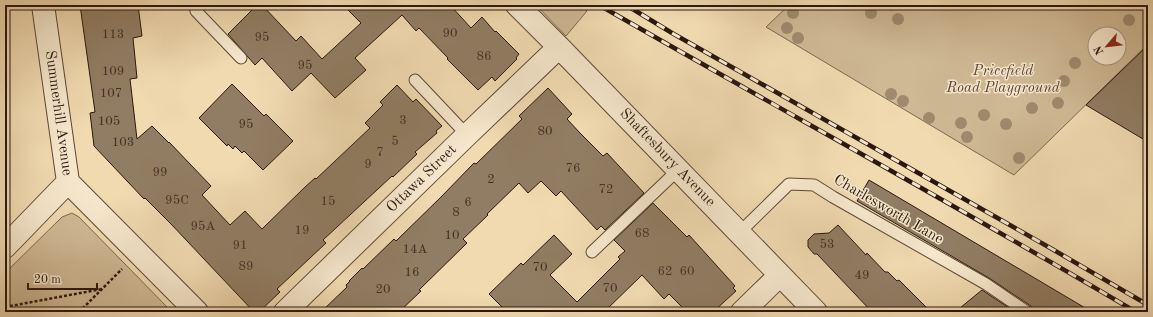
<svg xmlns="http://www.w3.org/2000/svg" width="1153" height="317" font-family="'Old Standard TT',serif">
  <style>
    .green { fill: #cfb995; stroke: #7c6852; fill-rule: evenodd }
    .building { fill: #917d63; stroke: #2a1810 }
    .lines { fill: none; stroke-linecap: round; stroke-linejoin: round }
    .lane-casing { stroke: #5c4838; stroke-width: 13 }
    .street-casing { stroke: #5c4838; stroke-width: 24 }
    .path { stroke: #2a1810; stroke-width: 2.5; stroke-dasharray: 3 2; stroke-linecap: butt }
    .lane { stroke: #f6e7cc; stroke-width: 11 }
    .street { stroke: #f6e7cc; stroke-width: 22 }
    .rail-casing { stroke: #2a1810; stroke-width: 4.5 }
    .rail { stroke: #f6e7cc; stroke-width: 3; stroke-dasharray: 9; stroke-linecap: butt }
    .tree { fill: #9f8a6e }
    .labels { text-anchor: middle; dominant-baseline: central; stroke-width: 3; stroke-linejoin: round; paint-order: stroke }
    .number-label { font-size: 13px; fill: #443125 }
    .park-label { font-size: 15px; font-style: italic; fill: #5c4838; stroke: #f6e7cc }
    .street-label { font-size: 15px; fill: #2a1810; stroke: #f6e7cc }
  </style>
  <rect width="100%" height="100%" fill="#f1dab0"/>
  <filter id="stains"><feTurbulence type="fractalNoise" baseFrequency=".005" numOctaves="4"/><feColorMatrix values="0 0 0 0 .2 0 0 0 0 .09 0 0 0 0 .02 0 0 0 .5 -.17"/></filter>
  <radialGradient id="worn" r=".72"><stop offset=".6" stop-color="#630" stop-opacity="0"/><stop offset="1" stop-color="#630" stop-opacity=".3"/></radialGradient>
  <path class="green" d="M536,5H577L587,11L566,36Z
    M789,5H1148V44L1014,175L766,27ZM1095,34H1119V58H1095Z
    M72,213L79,217L170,310L168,312H5V273L62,217Z"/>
  <path class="building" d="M80,5H138L142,36L133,38L137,78L130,79L137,139L152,126L169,143V142L211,186L202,195L230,225L245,211L262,229L304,188L315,178L316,179L370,128L365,123L383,105L380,102L397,85L413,102L416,99L442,126L436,131L437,133L415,152L417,154L393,177L392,176L323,240L326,243L277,289L280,292L259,312H254L171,224L145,198L144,199L94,146L90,113L95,112Z
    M257,5H262L296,41L301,36L322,59L361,23L343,5H450L471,28L482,17L495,32L496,31L519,54L516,58L517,59L495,81L492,77L478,90L447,59L448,58L419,28L416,31L402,15L355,58L366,70L335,98L311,73L292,91L262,58L255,65L228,34Z
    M1148,45V142L1086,105Z
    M232,84L264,116L266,114L293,141L263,170L244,151L242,153L235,146L233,149L228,144L227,146L199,118Z
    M548,88L572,114L567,119L580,133L603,156L607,153L644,193L605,230L601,226L597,230L561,191L556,196L541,181L528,193L519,183L487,214L488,215L463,239L467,243L419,290L421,291L399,312H321L347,287L346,285L350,281H349L362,268L363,269L394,239L396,241L442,196L474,163L476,164L522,119L519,116Z
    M869,180L1092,312H1034L1031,306L989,278L857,201Z
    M653,203L687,237L689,235L735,286L733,288L736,291L713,312H687L669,294L664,299L642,275L604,312H507L489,294L521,263L523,265L554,235L572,254L550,275L577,302L620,259L618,257L625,251L614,240Z
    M838,225L866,255L867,253L885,272H888L897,281L899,280L931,312H872L817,254H814L808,247V240L814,234L829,233Z
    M982,290L1015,312H955Z"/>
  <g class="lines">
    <defs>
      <path id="lane" d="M195,5L196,11L241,58
        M415,80L467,135
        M739,233L789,184L814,185L833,197L986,284L1027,312
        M592,252L678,170"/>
      <path id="street" d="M43,5L68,182L197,312
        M517,5L559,47L816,312
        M5,247L68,182
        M285,312L467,135L559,47
        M742,312L780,275"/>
    </defs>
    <use href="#lane" class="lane-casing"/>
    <use href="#street" class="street-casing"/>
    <path class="path" d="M890,10L892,5
      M5,307L102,289
      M79,312L122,269"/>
    <use href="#lane" class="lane"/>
    <use href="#street" class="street"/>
    <defs>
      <path id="rail" d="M599,5C778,108 959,207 1136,312
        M626,5L672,33L1052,249L1148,305"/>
    </defs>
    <use href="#rail" class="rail-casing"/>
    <use href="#rail" class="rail"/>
  </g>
  <g class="tree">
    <circle cx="793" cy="13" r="6"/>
    <circle cx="871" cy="13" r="6"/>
    <circle cx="898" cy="19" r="6"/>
    <circle cx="1129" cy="20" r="6"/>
    <circle cx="787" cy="28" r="6"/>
    <circle cx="798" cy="38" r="6"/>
    <circle cx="1075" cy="63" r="6"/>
    <circle cx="1064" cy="81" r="6"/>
    <circle cx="891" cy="94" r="6"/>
    <circle cx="903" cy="101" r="6"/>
    <circle cx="1058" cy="103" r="6"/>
    <circle cx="1032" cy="108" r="6"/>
    <circle cx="984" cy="115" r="6"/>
    <circle cx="929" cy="118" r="6"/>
    <circle cx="961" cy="123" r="6"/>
    <circle cx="1006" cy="124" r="6"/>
    <circle cx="967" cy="137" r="6"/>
    <circle cx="1019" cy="158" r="6"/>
  </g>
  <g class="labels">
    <g class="number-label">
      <text x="450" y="33">90</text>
      <text x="113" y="34">113</text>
      <text x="262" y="37">95</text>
      <text x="484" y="56">86</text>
      <text x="305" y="65">95</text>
      <text x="113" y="71">109</text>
      <text x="111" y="93">107</text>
      <text x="403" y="120">3</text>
      <text x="109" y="121">105</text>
      <text x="246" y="124">95</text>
      <text x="545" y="131">80</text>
      <text x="395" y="141">5</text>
      <text x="123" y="142">103</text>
      <text x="380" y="152">7</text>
      <text x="368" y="164">9</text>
      <text x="573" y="168">76</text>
      <text x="160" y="172">99</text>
      <text x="491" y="179">2</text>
      <text x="606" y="189">72</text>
      <text x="177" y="200">95C</text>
      <text x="328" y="201">15</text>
      <text x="468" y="202">6</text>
      <text x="456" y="212">8</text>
      <text x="203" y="226">95A</text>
      <text x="302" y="230">19</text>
      <text x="642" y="233">68</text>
      <text x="452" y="235">10</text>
      <text x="827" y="244">53</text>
      <text x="240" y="245">91</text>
      <text x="415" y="249">14A</text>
      <text x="246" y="266">89</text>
      <text x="540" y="267">70</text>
      <text x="665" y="271">62</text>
      <text x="687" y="271">60</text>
      <text x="412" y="272">16</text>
      <text x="862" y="275">49</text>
      <text x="610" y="288">70</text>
      <text x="383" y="289">20</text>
    </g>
    <g class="park-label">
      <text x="1003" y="71">Pricefield<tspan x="1003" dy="17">Road Playground</tspan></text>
    </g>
    <g class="street-label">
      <text transform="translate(58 113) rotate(82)">Summerhill Avenue</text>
      <text transform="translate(667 158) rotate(46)">Shaftesbury Avenue</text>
      <text transform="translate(422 179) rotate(-44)">Ottawa Street</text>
      <text transform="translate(888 210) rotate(30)">Charlesworth Lane</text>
    </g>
  </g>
  <rect width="1153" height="317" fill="none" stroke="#f1dab0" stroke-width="20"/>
  <rect x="6" y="6" width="1141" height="305" fill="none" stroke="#2a1810" stroke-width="2"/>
  <rect x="10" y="10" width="1133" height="297" fill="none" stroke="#2a1810"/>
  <g transform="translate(1107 46) rotate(242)"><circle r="19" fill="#f6e7cc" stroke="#a49481"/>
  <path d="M0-3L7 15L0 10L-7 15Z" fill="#8f2418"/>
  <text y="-6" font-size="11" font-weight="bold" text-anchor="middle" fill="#2a1810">N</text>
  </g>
  <path d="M28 283v6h69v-6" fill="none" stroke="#2a1810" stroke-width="2"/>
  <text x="34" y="283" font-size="12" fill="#2a1810" stroke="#f6e7cc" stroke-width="3" paint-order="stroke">20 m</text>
  <rect width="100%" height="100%" filter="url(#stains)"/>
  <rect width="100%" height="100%" fill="url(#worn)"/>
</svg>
